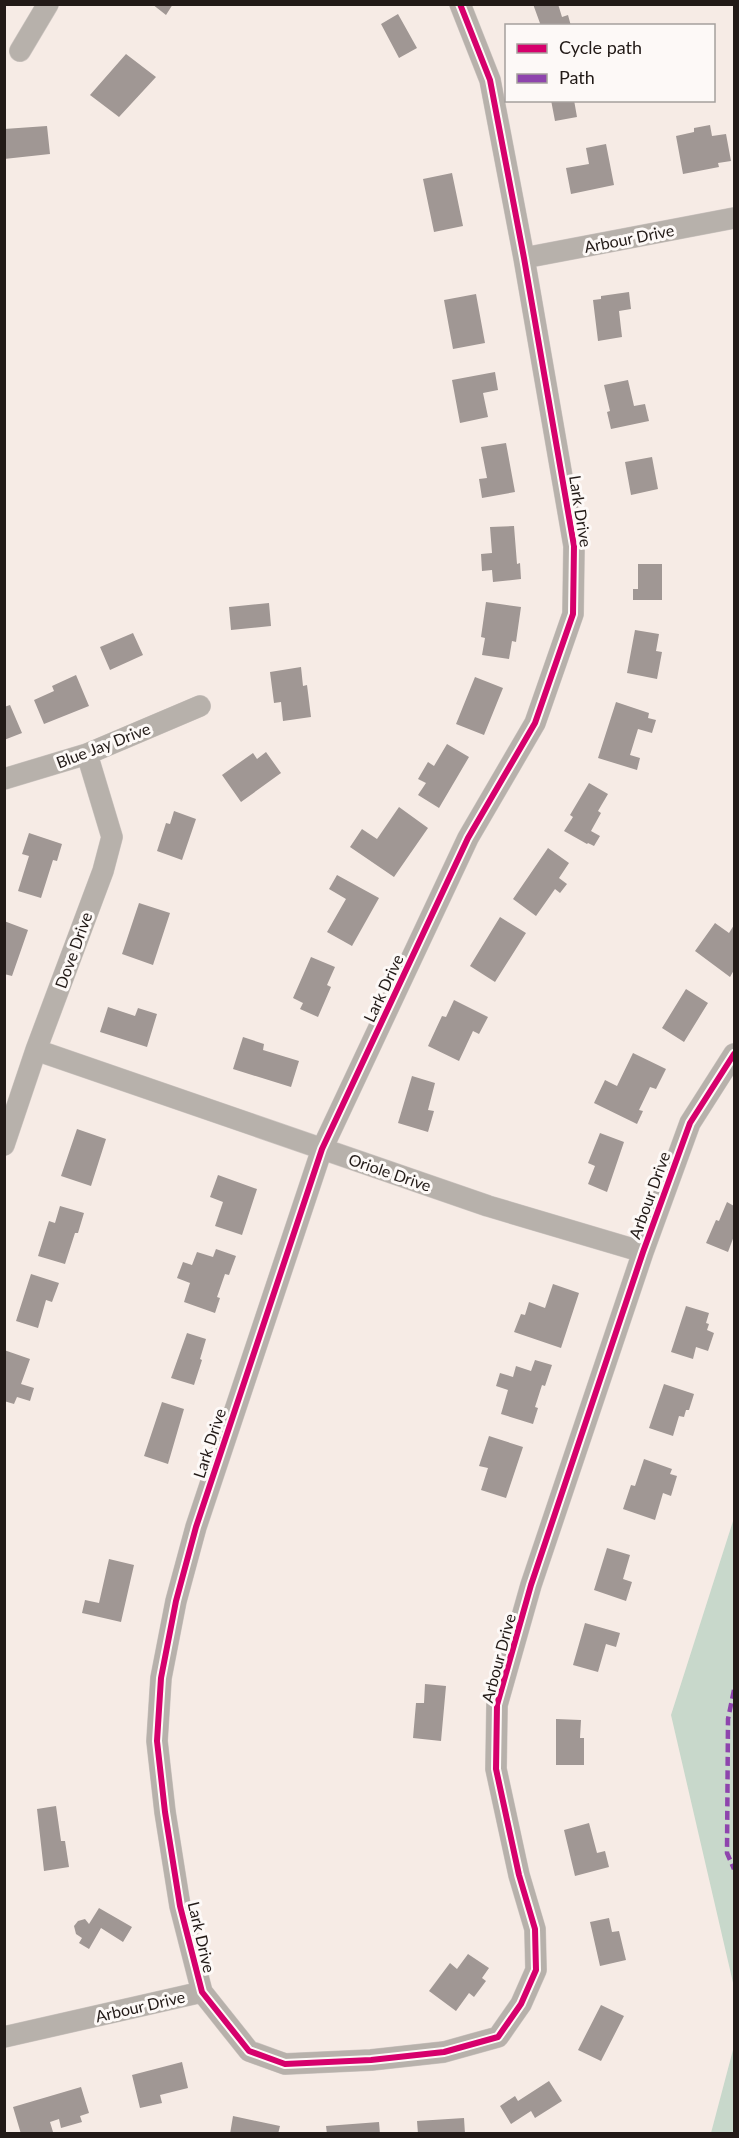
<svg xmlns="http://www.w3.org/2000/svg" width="739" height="2138" font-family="Lato,sans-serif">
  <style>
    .green { fill: #c8d8cb }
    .building { fill: #a09794 }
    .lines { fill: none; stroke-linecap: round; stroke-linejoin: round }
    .street-casing { stroke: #cec6c2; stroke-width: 22 }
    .street { stroke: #b7b1ab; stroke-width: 21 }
    .quiet { stroke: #8e44ad; stroke-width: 4.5; stroke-dasharray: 9 4.5; stroke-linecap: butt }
    .cycleway-casing { stroke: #fdf9f7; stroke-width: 10 }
    .cycleway { stroke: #d6006c; stroke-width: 6 }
    .labels { text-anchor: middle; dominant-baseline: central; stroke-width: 6; stroke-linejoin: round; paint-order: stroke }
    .street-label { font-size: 16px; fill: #221a17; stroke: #fdf9f7 }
  </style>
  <rect width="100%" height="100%" fill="#f6ebe5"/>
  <path class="green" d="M734,1518V1987L671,1715Z
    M734,2046V2133H711Z"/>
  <path class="building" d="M152,4H173L166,15Z
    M533,4H558L562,17L568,15L571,26H541Z
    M398,14L417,48L399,58L381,24Z
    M126,54L156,77L119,117L90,95Z
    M551,100H574L577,117L555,121Z
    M710,125L712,136L726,134L731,161L718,163L719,167L683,174L676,136L694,132V128Z
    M47,126L50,154L4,159V129Z
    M606,144L614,185L571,194L566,168L589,164L586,148Z
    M452,173L463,226L434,232L423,179Z
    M629,292L631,309L619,311L622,337L598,341L593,300L601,299V296Z
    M476,294L485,343L453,349L444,300Z
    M495,372L498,390L483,393L488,417L460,423L452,380Z
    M628,380L634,406L645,404L649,421L611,429L607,412L610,411L604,385Z
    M506,443L515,492L482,498L479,479L487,478L481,447Z
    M652,457L658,489L631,495L625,462Z
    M514,526L517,564L520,563L521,579L493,582L492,570L482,571L481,554L492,553L490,527Z
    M638,564H662V600H633V589H638Z
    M486,602L521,607L516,642L512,641L509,659L482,655L485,638L481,637Z
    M269,603L271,626L231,630L229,607Z
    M635,630L659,634L656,651L662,652L657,679L627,673Z
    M133,633L143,655L110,670L100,647Z
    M301,667L303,686L307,685L311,717L283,721L281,702L274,703L270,672Z
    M76,675L89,706L44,724L34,700L54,691L52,686Z
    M475,677L503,688L484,735L456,724Z
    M616,702L649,713L648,718L656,720L652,733L638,729L630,755L640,758L637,770L598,758Z
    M10,705L22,733L4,740V707Z
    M447,744L469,757L439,808L418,795L426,783L418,779L428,762L434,766Z
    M266,752L281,773L241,802L222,775L253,753L257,759Z
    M589,783L608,794L598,811L601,813L591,831L600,836L594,846L588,843L587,844L564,831L573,817L570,815Z
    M399,807L428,828L394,877L350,847L362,829L377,839Z
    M174,811L196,819L182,860L157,851L166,823L170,824Z
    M29,833L62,844L57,861L53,860L41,898L18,891L29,856L22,854Z
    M548,848L569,863L559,878L567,884L560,893L555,889L536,916L513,899Z
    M337,875L379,898L352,946L327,932L346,899L329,889Z
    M139,903L170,913L153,965L122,954Z
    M500,917L526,933L495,982L470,966Z
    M4,921L28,930L12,976L4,974Z
    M715,923L729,933L734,925V970L730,977L695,951Z
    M311,957L335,967L327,985L331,987L318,1017L300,1009L303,1003L293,998Z
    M686,989L708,1003L684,1042L662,1028Z
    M454,1000L488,1017L479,1034L473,1031L459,1061L428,1046L442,1016L446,1017Z
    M108,1007L135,1016L138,1008L157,1014L147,1047L100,1032Z
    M243,1037L264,1044L263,1050L299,1061L291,1087L233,1069Z
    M633,1053L666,1069L656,1089L650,1087L639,1110L643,1111L637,1124L594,1103L605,1080L617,1086Z
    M412,1076L435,1083L428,1110L434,1111L428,1132L398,1123Z
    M77,1129L106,1139L91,1186L61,1176Z
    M600,1133L624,1142L607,1192L588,1184L595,1166L588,1163Z
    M218,1175L257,1189L242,1235L215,1226L223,1202L210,1197Z
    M727,1202L734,1206V1236L728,1252L706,1243L716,1220L719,1221Z
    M60,1206L84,1213L78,1233H75L65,1264L38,1256L49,1221L55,1223Z
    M216,1249L236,1256L229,1275L225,1274L217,1297L220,1298L215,1313L184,1302L190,1283L177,1278L183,1262L192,1265L197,1252L213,1257Z
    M31,1274L59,1283L52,1302L46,1300L38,1328L16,1321Z
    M553,1284L579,1293L561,1348L514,1332L521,1314L525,1315L529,1302L545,1308Z
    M686,1306L709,1313L706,1323L709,1324L707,1330L714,1333L708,1351L696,1347L693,1359L671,1352Z
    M187,1333L206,1339L200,1359L202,1360L194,1385L171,1378Z
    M4,1350L30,1359L21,1384L34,1388L30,1401L17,1397L14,1404L4,1401Z
    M535,1360L552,1365L545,1386L542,1385L535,1407L538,1408L533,1424L501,1414L508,1390L496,1386L500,1373L513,1377L516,1366L531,1371Z
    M664,1384L694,1394L689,1410H686L684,1417L679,1416L673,1436L649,1428Z
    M162,1402L184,1409L168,1464L144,1456Z
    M489,1436L523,1447L506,1498L481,1490L488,1468L479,1466Z
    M644,1459L672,1469L670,1474L677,1476L671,1496L663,1493L655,1520L623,1509L631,1485L635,1486Z
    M607,1548L630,1555L623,1579L632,1582L626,1601L594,1590Z
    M109,1559L134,1565L121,1622L82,1613L85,1600L99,1603Z
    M585,1623L620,1633L616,1647L606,1644L598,1672L573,1665Z
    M425,1684L446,1686L441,1741L413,1738L416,1703H424Z
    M556,1719L581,1720L580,1738H584V1765H556Z
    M56,1806L61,1841H65L69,1867L44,1871L37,1809Z
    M589,1823L597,1853L605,1851L609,1867L575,1876L564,1830Z
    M99,1908L132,1927L123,1942L101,1928L89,1949L79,1943L82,1938L76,1934L74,1926L78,1921L85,1919L89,1924Z
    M609,1918L612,1932L619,1931L626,1960L600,1966L590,1922Z
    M468,1954L489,1968L482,1978L486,1981L474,1997L469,1993L456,2011L429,1991L450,1963L457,1969Z
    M601,2005L624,2016L601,2061L578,2050Z
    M182,2062L188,2088L160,2095L162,2103L140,2108L132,2075Z
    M549,2081L562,2101L535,2118L531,2111L511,2124L500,2106L515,2096L518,2101Z
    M81,2087L89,2113L80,2116L82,2122L61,2128L59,2119L50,2122L53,2132L21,2134L13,2107Z
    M233,2116L280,2126L278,2134H230Z
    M464,2118L465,2134H418L417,2121Z
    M379,2122L380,2134H327L326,2126Z"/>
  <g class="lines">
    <defs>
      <path id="street" d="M460,4L490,80L524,258L574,546L573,614L535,723L468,838L322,1149L196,1527L176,1601L161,1678L157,1741L165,1812L180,1906L202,1992L249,2051L285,2064L371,2060L444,2052L498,2037L521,2004L536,1970L535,1929L519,1875L496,1769L497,1705L531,1585L643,1252L690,1123L734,1054
        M20,51L48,4
        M524,258L734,218
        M4,779L87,754L200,706
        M36,1050L488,1206L643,1252
        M4,1145L36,1050L103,871L112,837L87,754
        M4,2037L202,1992"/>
    </defs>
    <use href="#street" class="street-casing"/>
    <use href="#street" class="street"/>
    <path class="quiet" d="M734,1690L728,1719L727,1853L734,1869"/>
    <defs>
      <path id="cycleway" d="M460,4L490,80L524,258L574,546L573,614L535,723L468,838L322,1149L196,1527L176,1601L161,1678L157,1741L165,1812L180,1906L202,1992L249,2051L285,2064L371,2060L444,2052L498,2037L521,2004L536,1970L535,1929L519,1875L496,1769L497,1705L531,1585L643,1252L690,1123L734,1054"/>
    </defs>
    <use href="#cycleway" class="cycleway-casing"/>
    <use href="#cycleway" class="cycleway"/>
  </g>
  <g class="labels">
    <g class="street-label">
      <text transform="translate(629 238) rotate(-11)">Arbour Drive</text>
      <text transform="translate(581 511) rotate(81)">Lark Drive</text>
      <text transform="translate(103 745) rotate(-21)">Blue Jay Drive</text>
      <text transform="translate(73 950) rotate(-70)">Dove Drive</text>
      <text transform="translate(383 988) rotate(-65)">Lark Drive</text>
      <text transform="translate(390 1172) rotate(19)">Oriole Drive</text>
      <text transform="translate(649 1195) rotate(-70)">Arbour Drive</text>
      <text transform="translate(209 1443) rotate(-72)">Lark Drive</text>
      <text transform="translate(498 1658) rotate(-75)">Arbour Drive</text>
      <text transform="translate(202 1937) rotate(77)">Lark Drive</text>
      <text transform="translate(140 2006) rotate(-13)">Arbour Drive</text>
    </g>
  </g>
  <rect width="739" height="2138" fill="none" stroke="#221a17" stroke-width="12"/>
  <rect x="505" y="24" width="210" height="78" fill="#fdf9f7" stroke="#a5a09d" stroke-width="1.5"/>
  <rect x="517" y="44" width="30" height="9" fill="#d6006c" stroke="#a5a09d" stroke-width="1.5"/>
  <text x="559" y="54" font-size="18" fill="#221a17">Cycle path</text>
  <rect x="517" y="74" width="30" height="9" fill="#8e44ad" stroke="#a5a09d" stroke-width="1.5"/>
  <text x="559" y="84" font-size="18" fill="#221a17">Path</text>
</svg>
